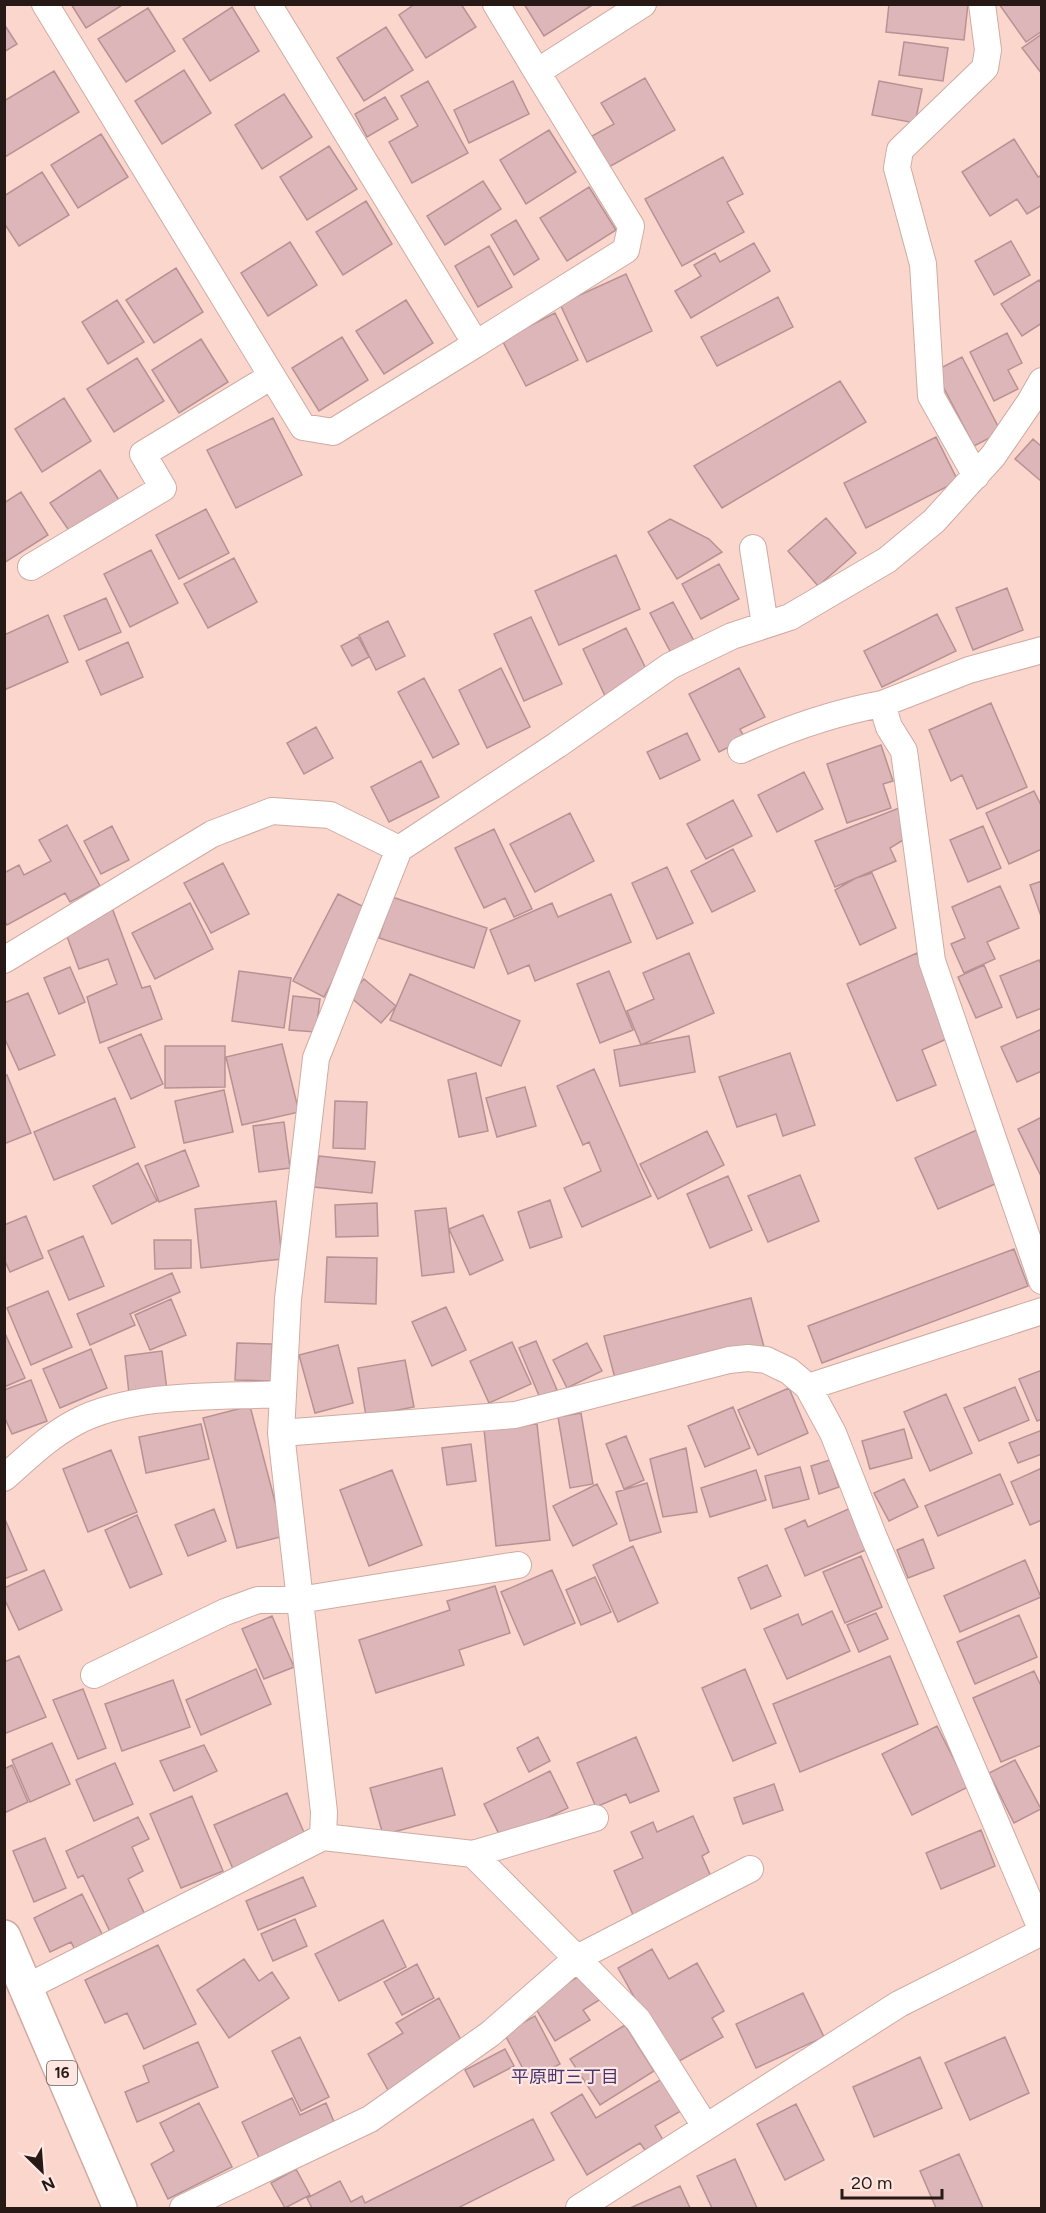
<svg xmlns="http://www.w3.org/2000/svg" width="1046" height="2213" font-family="Figtree,'Noto Sans JP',sans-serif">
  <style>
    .building { fill: #dcb6b9; stroke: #b79294; stroke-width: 1.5 }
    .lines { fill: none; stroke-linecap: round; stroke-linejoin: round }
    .street-casing { stroke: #cfaba2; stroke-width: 28 }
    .primary-casing { stroke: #cfaba2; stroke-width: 36 }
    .street { stroke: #fff; stroke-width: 26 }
    .primary { stroke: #fff; stroke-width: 33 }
    .labels { text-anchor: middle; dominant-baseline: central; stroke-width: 4.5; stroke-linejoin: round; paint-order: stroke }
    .shield { fill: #fee7e1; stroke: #685753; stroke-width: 1.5 }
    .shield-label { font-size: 15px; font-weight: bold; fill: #271916 }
    .neighbourhood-label { font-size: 18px; fill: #483672; stroke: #fee7e1 }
  </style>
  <rect width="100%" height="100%" fill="#fbd6cd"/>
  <path class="building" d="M71,4H124L86,28Z
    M415,4H461L476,27L426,58L399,15Z
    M524,4H594L544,36Z
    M889,4H968L964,40L886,32Z
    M999,4H1042V31L1026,42Z
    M232,7L259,51L210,81L183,39Z
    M148,8L175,51L126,82L98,39Z
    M4,24L17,44L4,52Z
    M386,27L413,70L364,101L337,58Z
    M1042,34V74L1022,48Z
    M904,42L948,48L943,81L899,75Z
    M184,70L211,113L162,144L135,101Z
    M54,71L79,112L5,157L4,101Z
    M645,78L675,130L609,167L592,136L614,124L601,103Z
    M428,81L468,153L412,183L389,142L418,126L401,96Z
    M513,81L529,114L469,143L454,110Z
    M879,81L922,89L915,123L872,115Z
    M284,94L312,137L262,169L235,125Z
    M385,97L398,119L367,137L355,114Z
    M549,130L576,172L526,204L500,160Z
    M101,134L128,177L78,208L51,165Z
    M1014,139L1038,177L1042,175V205L1027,214L1017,199L990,216L962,172Z
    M329,146L357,189L307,220L280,177Z
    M723,157L743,194L727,202L744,232L682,266L645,199Z
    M42,172L69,215L19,246L4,223V196Z
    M483,181L501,209L445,245L427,216Z
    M589,187L616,230L567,261L540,218Z
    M366,201L392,244L343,275L316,232Z
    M516,220L539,259L514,275L491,235Z
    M1011,241L1030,275L994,295L975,261Z
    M290,242L317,285L268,316L241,273Z
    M754,243L770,271L691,318L675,291L701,276L694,265L715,253L720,262Z
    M489,246L512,287L478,307L455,266Z
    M176,268L203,312L154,343L126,300Z
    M626,274L652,331L587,362L560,304Z
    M1039,280L1042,284V323L1022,336L1001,304Z
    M778,297L793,327L717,366L701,337Z
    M117,300L144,342L108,364L82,322Z
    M406,300L433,343L384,374L356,331Z
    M555,313L578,360L526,386L502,340Z
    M1007,333L1022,363L1008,370L1018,389L994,401L970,352Z
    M342,337L368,380L319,411L292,368Z
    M201,339L228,382L179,413L152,370Z
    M962,357L1001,432L974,446L935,371Z
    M137,358L164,401L114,432L87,389Z
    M840,381L866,422L722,508L694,466Z
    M64,398L91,441L42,472L15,429Z
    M273,418L302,475L236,508L207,450Z
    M936,437L958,481L866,528L844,483Z
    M1033,439L1042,447V482L1015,459Z
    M100,470L119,500L70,532L50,503Z
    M21,492L48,535L4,563V503Z
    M206,509L229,553L179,579L156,535Z
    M826,518L856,553L818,586L788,551Z
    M670,519L709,539L722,552L677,579L648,532Z
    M151,550L178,603L130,627L104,574Z
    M616,555L640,609L559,645L535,591Z
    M234,558L257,602L208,628L184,584Z
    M719,564L739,599L701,619L682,584Z
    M1007,588L1023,630L973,650L956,608Z
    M106,598L121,632L79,650L64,616Z
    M673,602L694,641L671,653L650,613Z
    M937,614L956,651L882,687L864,651Z
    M48,615L68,662L4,690V635Z
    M531,617L562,684L524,701L494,634Z
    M388,621L405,656L376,670L359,635Z
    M626,628L650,677L606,698L583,649Z
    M358,637L369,657L352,666L341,646Z
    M128,642L143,677L101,695L86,661Z
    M501,668L530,727L487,748L459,690Z
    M739,668L765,717L740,729L745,739L719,752L689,694Z
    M424,678L459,744L433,758L398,692Z
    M991,703L1027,787L977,809L962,775L951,781L929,730Z
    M316,727L333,758L304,774L287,743Z
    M687,733L700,760L660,779L647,752Z
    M881,745L893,781L883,784L891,808L847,823L827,764Z
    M421,761L439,797L389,822L371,787Z
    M804,772L823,809L777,832L758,795Z
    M1034,791L1042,807V849L1009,864L986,813Z
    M733,800L752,836L706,859L687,824Z
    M899,808L903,840L890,848L896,861L835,887L815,841Z
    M570,813L594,861L535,892L510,844Z
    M67,825L100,886L70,902L65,893L7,925L4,920V873L19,865L24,875L51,861L39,840Z
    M112,826L129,860L101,874L84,841Z
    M983,826L1001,868L968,882L950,840Z
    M494,829L532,909L514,917L505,898L484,908L455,848Z
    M733,849L755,891L712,912L691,871Z
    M223,863L249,914L211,933L184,883Z
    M667,867L693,923L657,939L632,883Z
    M872,873L896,928L860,945L835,890L856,878Z
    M1042,881V919L1030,885Z
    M1000,886L1019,928L987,942L995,959L964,973L951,944L965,938L952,907Z
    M338,894L370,910L324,997L293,981Z
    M611,894L631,942L535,981L529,965L508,974L490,930L552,903L558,917Z
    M392,897L487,928L474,968L379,938Z
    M190,903L213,949L155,979L132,933Z
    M111,905L142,988L150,986L162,1019L100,1043L87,997L117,984L108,959L79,969L65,931Z
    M689,953L714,1013L641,1045L627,1011L654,999L643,973Z
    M917,953L953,1036L922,1050L936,1085L897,1101L847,984Z
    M1039,960L1042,966V1008L1017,1018L1000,976Z
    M984,965L1002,1007L976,1018L958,977Z
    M70,967L85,1002L59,1014L44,978Z
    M239,971L291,978L284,1028L232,1021Z
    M609,971L633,1030L600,1043L577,984Z
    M410,974L520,1021L501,1066L390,1020Z
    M364,979L396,1006L381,1023L349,996Z
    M28,993L55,1055L19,1070L4,1037V1003Z
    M293,996L320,999L316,1032L289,1030Z
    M1042,1029V1071L1017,1082L1001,1047Z
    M141,1034L163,1084L131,1099L108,1048Z
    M689,1036L695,1072L620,1086L614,1050Z
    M282,1044L299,1112L242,1125L226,1057Z
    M165,1046H225V1087L165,1088Z
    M790,1053L815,1125L783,1136L776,1114L737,1127L719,1077Z
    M594,1069L651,1196L582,1227L564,1188L601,1171L589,1142L583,1145L557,1086Z
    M476,1073L488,1131L459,1137L448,1080Z
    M7,1075L31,1133L4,1144V1076Z
    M525,1087L536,1126L497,1137L486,1098Z
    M224,1090L233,1132L184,1143L175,1101Z
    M115,1098L135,1147L54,1180L34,1132Z
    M335,1101L367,1102L365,1149L333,1148Z
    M1042,1117V1176H1041L1018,1129Z
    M284,1122L290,1168L259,1172L253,1126Z
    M981,1128L1004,1180L938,1209L915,1158Z
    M707,1131L724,1165L658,1199L640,1164Z
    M185,1150L199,1186L159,1202L145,1166Z
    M319,1156L375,1162L372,1193L314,1187Z
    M138,1163L157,1201L112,1224L93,1186Z
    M800,1175L819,1221L768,1242L748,1196Z
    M728,1176L752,1230L710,1248L687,1194Z
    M550,1200L562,1237L530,1248L518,1212Z
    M276,1201L282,1259L201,1268L195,1209Z
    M377,1203L378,1236L336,1237L335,1205Z
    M446,1208L454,1272L422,1276L415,1211Z
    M483,1215L503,1260L470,1275L449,1229Z
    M26,1216L43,1258L10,1272L4,1259V1225Z
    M83,1236L104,1286L69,1300L48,1251Z
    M154,1240H191V1268L155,1269Z
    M1014,1249L1028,1286L822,1363L808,1326Z
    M327,1257L377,1258L376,1304L325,1302Z
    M172,1273L180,1292L130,1314L135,1325L90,1345L77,1314Z
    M48,1291L72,1347L31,1365L7,1308Z
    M751,1298L764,1347L617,1386L604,1336Z
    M171,1299L186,1335L150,1350L135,1315Z
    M446,1307L466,1350L432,1366L412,1322Z
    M4,1331L25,1378L4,1387Z
    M536,1341L557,1390L540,1398L519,1348Z
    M512,1342L531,1384L489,1403L470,1361Z
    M237,1343L272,1344L271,1381L235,1380Z
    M587,1343L602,1371L567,1388L553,1360Z
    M338,1345L353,1403L315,1413L299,1355Z
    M91,1349L107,1388L60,1408L43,1369Z
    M162,1351L167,1390L129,1394L125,1356Z
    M405,1360L414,1407L366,1416L358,1368Z
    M1042,1370V1419L1037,1421L1019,1379Z
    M31,1380L47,1421L12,1434L4,1416V1390Z
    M1015,1387L1029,1420L979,1441L964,1408Z
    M789,1388L808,1433L758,1455L738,1410Z
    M946,1394L972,1453L930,1471L904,1412Z
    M250,1406L284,1536L237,1548L203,1418Z
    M733,1407L750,1448L705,1467L688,1426Z
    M581,1413L593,1484L570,1488L558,1417Z
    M201,1424L209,1459L146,1473L139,1437Z
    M537,1424L550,1540L496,1546L484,1429Z
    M904,1429L912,1458L870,1469L862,1441Z
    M1042,1430V1454L1018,1463L1009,1443Z
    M626,1436L644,1480L624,1489L606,1444Z
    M471,1444L476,1481L447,1485L442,1448Z
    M686,1448L697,1512L663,1517L650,1459Z
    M111,1450L137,1512L88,1532L63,1469Z
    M830,1460L839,1487L819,1494L811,1466Z
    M800,1467L809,1499L773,1508L765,1476Z
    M1042,1468V1520L1030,1525L1011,1482Z
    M392,1470L422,1545L369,1566L340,1490Z
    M756,1470L766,1500L710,1517L701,1488Z
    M1000,1474L1013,1504L938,1536L925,1506Z
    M904,1479L918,1507L889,1521L874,1493Z
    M647,1483L661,1532L630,1541L616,1492Z
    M597,1484L617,1524L573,1546L553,1506Z
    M853,1507L870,1548L805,1576L785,1529L805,1520L808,1527Z
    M214,1509L226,1541L188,1556L175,1525Z
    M137,1515L162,1574L130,1588L105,1530Z
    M4,1517L27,1570L4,1579Z
    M923,1539L934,1568L908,1578L897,1550Z
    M633,1546L658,1603L618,1622L593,1565Z
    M861,1556L882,1607L845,1623L823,1572Z
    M1025,1560L1041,1597L960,1632L944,1596Z
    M767,1565L781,1596L751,1609L738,1578Z
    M44,1570L62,1610L19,1630L4,1598V1588Z
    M552,1570L575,1623L524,1645L501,1592Z
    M595,1577L611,1612L581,1625L566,1590Z
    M495,1586L510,1633L459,1650L464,1665L376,1693L359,1640L450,1610L447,1601Z
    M832,1611L850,1651L787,1679L764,1629L798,1614L802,1625Z
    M876,1613L888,1639L859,1652L847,1625Z
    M1019,1615L1037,1657L975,1684L957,1642Z
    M272,1616L294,1667L264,1679L242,1629Z
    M19,1656L46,1717L4,1734V1662Z
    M890,1656L918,1724L800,1772L773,1704Z
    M256,1669L271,1704L201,1735L186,1700Z
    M745,1669L776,1743L733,1761L702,1688Z
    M1034,1671L1042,1688V1745L1001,1762L973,1698Z
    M173,1680L190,1727L122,1751L105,1704Z
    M83,1689L106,1748L78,1759L53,1700Z
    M937,1726L968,1787L912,1815L882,1754Z
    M538,1737L550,1761L529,1772L517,1748Z
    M636,1737L659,1791L630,1803L626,1794L596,1807L577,1763Z
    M52,1743L70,1784L30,1802L12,1760Z
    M204,1745L217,1771L174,1791L160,1761Z
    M1015,1760L1041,1809L1014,1823L989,1773Z
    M115,1763L133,1804L94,1821L76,1780Z
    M12,1765L28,1802L4,1813V1769Z
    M442,1768L455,1815L383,1835L370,1788Z
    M550,1771L568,1808L502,1840L484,1804Z
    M774,1784L783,1810L743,1824L734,1798Z
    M287,1793L306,1837L233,1869L214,1825Z
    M192,1796L223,1871L181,1888L150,1814Z
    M693,1816L709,1852L702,1856L712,1879L634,1917L614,1871L643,1858L631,1832L653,1822L657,1832Z
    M138,1817L149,1839L132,1847L143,1871L128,1879L148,1921L113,1938L83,1875L78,1878L66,1851Z
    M981,1830L995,1866L941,1889L926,1853Z
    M45,1838L66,1888L34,1902L13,1851Z
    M303,1877L316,1906L258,1930L246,1901Z
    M82,1894L106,1942L78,1956L71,1942L50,1952L34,1918Z
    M295,1919L307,1946L273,1961L261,1934Z
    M383,1920L406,1967L339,2001L315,1954Z
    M158,1945L196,2024L144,2049L127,2013L105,2023L85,1980Z
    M652,1949L669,1979L697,1963L724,2011L712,2018L723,2037L672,2065L618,1968Z
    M244,1959L259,1981L272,1972L289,1998L229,2038L197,1990Z
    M417,1964L434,1998L402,2015L384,1982Z
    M584,1973L601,1999L583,2010L590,2020L555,2041L533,2004Z
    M803,1993L824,2037L756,2068L736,2024Z
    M439,1998L461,2040L389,2092L368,2054L403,2033L396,2023Z
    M535,2016L560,2064L529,2080L504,2033Z
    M625,2025L654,2071L600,2105L570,2059Z
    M300,2037L329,2097L301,2111L272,2051Z
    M1005,2037L1029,2093L970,2120L945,2063Z
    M198,2042L218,2087L137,2122L125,2092L149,2082L143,2066Z
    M505,2049L514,2066L474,2087L465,2070Z
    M920,2057L942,2108L874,2137L853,2087Z
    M667,2076L686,2108L655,2126L663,2140L645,2150L640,2143L587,2175L551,2113L582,2094L596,2118Z
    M292,2098L300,2115L326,2103L337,2129L262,2164L242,2122Z
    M199,2103L232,2167L168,2199L151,2164L174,2151L160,2123Z
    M796,2104L824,2160L785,2180L757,2124Z
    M533,2119L554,2160L458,2208H312L307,2198L340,2181L351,2202L362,2196L365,2203Z
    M959,2154L983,2208H936L920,2171Z
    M735,2159L757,2208H712L697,2176Z
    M296,2169L310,2195L285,2208L271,2183Z
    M680,2186L690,2208H630Z"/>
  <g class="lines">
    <defs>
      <path id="street" d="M45,4L303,427L333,432L476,344
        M268,4L476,344L626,250L631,226L537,72L643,4
        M496,4L537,72
        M976,476L931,396L923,264L897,168L900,150L985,68L988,50L982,4
        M753,548L765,625
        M31,567L163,488L143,454L272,376
        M1042,650L969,670L882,704L889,727L904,751L932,961L1042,1281
        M741,750C787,729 832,713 882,704
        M4,960L212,834L272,811L330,815L399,849L557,745L670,666L732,636L790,617L887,560L934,521L993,456L1030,402L1042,381
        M808,1387L1042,1311
        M281,1433L515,1415L729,1360L748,1358L766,1360L789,1371L808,1387L833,1433L873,1535L1042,1931
        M4,1478C27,1458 49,1436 76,1422C133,1392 220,1397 283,1394
        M94,1675L225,1612L258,1600H299L518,1565
        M323,1837L473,1854L638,2020L705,2126
        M473,1854L595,1818
        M27,1987L323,1837L324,1812L281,1433L288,1299L316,1058L399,849
        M183,2208L370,2119L490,2034L577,1958L750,1869
        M579,2208L899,2004L1042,1932"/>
      <path id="primary" d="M4,1937L120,2208"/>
    </defs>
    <use href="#street" class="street-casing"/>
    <use href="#primary" class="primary-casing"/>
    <use href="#street" class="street"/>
    <use href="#primary" class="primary"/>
  </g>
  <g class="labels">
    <rect class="shield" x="47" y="2061" width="30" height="24" rx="4.5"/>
    <g class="shield-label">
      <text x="62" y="2073">16</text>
    </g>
    <g class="neighbourhood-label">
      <text x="565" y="2077">平原町三丁目</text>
    </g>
  </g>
  <rect width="1046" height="2213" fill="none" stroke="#271916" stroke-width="12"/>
  <g transform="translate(42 2171) rotate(155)" stroke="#fee7e1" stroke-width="4.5" paint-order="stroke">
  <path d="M0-4.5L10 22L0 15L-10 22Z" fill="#271916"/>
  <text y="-9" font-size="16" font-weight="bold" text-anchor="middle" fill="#271916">N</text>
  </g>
  <path d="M842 2189v9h100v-9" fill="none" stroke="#271916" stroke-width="3"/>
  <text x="851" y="2189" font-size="18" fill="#271916" stroke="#fee7e1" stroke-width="4.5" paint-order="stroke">20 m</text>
</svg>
